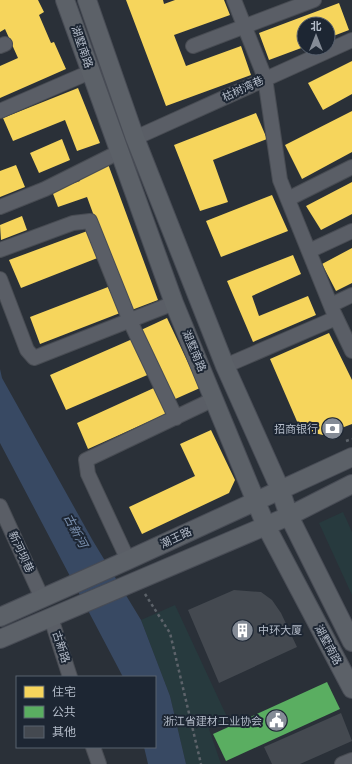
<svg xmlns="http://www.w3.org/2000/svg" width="352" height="764" font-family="Signika,'Noto Sans SC',sans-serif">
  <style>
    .green { fill: #273a3e }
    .water { fill: #384963 }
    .homes { fill: #f6d55c }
    .public { fill: #5aae61 }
    .building { fill: #444950 }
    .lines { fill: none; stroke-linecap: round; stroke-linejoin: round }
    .minor-casing { stroke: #484c53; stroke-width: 16 }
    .major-casing { stroke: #484c55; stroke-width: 20 }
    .path { stroke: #5d636a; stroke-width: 2.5; stroke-dasharray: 3 3; stroke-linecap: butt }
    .minor { stroke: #5a5e66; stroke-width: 14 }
    .major { stroke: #5c6168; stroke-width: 18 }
    .labels { text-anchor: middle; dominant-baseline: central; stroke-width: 4; stroke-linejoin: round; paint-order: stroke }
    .street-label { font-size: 11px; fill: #b4bcc9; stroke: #1d2633 }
    .poi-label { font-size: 11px; fill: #b4bcc9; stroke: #1d2633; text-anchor: end }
    .water-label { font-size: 12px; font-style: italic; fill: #7c92b1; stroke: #1d2633 }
  </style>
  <rect width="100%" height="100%" fill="#2a3038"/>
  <path class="green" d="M343,512L352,532V595L319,523Z
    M175,605L227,717L209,729L221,764H186L170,696L141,620Z"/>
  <path class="water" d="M0,369L2,378L93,541L141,620L170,696L186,764H148L144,747H155V677H123L0,443Z"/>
  <path class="homes" d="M0,0H38L44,12L39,15L51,43L54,42L66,69L0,98V66L18,58L5,29L0,32Z
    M126,0H163L164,4L175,0H224L230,15L174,35L186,66L241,46L251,75L166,106Z
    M339,3L349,30L328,38V24H304V47L269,60L259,33Z
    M352,61V94L323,110L308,83Z
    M78,88L100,143L77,151L65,120L13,141L3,118Z
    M352,111V152L302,179L285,145Z
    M256,113L267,139L213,160L228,202L200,211L174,145Z
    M62,139L70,160L39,173L30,153Z
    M108,164L158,300L129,311L87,197L58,207L52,191L80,181L78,175Z
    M16,165L25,187L0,197V171Z
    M352,182V214L321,230L306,206Z
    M272,195L288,231L221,257L206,221Z
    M22,216L27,230L1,240L0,225Z
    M90,230L100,257L21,288L9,260Z
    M352,248V283L336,291L322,264Z
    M293,255L301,274L252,296L259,316L308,296L316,315L253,342L227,281Z
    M108,287L120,313L40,344L30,317Z
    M167,318L200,388L173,400L141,330Z
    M329,333L352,380V424L323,435L310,432L299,426L270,359Z
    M137,337L152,373L66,410L50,375Z
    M156,387L168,413L88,449L77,423Z
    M211,430L235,480L229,493L142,534L129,507L195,476L180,444Z"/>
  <path class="public" d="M327,682L340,709L226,761L213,734Z"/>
  <path class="building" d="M234,590L261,592L272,600L281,613L297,647L219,683L188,610Z
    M341,713L352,741L300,764H272L264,747Z"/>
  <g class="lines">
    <defs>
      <path id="minor" d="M234,0L265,78L280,180L333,311L352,351
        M0,46L5,44
        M193,46L314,0
        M0,111L90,72
        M135,138L352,40
        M288,199L352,167
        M0,207L45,189L121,151
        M0,250L73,223L90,221L130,321L176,418
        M309,251L352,231
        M0,279L27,350L34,358L174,303
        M331,305L352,295
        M225,366L336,318
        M0,506L42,598
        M128,560L88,474L86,460L214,399
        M51,618L70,677
        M93,747L99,764
        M342,764L352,760"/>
      <path id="major" d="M65,0L174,303L266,526L352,689
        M87,0L135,138L225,366L280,489L289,516L352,642
        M0,617L128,560L352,457
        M0,639L289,516L352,484"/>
    </defs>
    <use href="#minor" class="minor-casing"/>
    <use href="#major" class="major-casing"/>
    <path class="path" d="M346,441L352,439
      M145,594L170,633L201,764"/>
    <use href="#minor" class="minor"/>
    <use href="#major" class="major"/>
  </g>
  <defs>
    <symbol id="bank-disc" viewBox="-11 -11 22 22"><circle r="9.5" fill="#848b96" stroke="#1d2633"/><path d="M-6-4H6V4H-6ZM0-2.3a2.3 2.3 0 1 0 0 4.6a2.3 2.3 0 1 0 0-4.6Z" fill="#fff"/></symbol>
    <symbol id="building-disc" viewBox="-11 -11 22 22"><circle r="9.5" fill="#848b96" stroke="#1d2633"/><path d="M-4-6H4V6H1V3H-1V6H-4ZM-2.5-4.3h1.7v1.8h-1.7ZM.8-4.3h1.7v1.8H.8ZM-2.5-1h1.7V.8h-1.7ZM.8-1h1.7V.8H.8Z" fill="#fff"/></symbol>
    <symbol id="civic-disc" viewBox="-11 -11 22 22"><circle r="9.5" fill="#848b96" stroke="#1d2633"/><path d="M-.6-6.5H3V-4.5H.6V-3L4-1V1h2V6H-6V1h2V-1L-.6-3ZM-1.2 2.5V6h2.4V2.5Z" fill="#fff"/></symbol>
  </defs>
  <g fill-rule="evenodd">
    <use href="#bank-disc" x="320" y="416" width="25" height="25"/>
    <use href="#building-disc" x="230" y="618" width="25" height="25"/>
    <use href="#civic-disc" x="264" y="708" width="25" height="25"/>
  </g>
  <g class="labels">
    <g class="street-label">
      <text transform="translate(82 47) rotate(71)">湖墅南路</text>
      <text transform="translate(243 89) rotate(-25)">枯树湾巷</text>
      <text transform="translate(194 351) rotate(67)">湖墅南路</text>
      <text transform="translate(176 538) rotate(-25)">潮王路</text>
      <text transform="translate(21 552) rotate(65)">新河坝巷</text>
      <text transform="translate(328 645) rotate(62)">湖墅南路</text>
      <text transform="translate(61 647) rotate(72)">古新路</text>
    </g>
    <g class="poi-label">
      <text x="318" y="429">招商银行</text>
      <text x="258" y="630" text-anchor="start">中环大厦</text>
      <text x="262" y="721">浙江省建材工业协会</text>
    </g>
    <g class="water-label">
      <text transform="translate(75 531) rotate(62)">古新河</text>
    </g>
  </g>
  <rect x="16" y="676" width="140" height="72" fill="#1d2633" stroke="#59626f"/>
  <rect x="24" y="686" width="20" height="12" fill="#f6d55c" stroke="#59626f"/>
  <text x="52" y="696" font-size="12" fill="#b4bcc9">住宅</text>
  <rect x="24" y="706" width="20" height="12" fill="#5aae61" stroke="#59626f"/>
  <text x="52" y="716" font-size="12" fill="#b4bcc9">公共</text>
  <rect x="24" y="726" width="20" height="12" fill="#444950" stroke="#59626f"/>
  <text x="52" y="736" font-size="12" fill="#b4bcc9">其他</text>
  <g transform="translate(316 36)"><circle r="19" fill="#1d2633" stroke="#59626f"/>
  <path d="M0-3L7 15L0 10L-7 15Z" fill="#848b96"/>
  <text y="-6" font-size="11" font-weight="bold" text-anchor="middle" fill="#b4bcc9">北</text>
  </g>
</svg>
